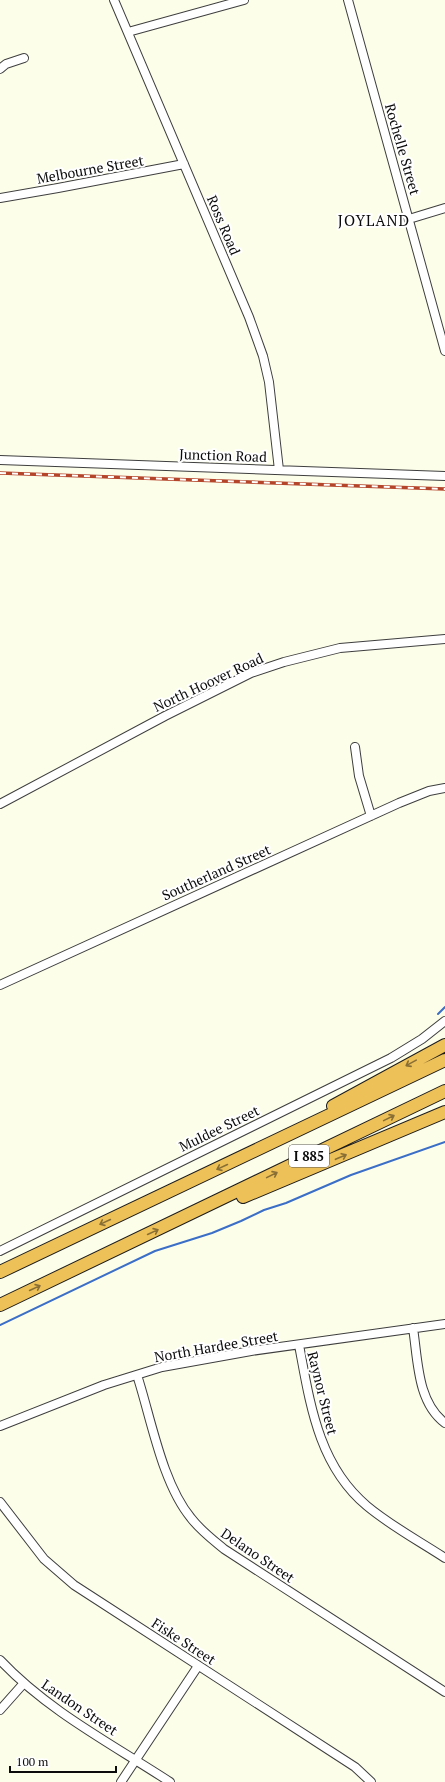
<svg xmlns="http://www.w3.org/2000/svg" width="445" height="1782" font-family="'PT Serif',serif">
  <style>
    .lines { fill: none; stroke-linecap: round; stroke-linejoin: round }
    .stream { stroke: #3b6fc7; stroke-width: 2 }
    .minor-casing { stroke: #3e3e3e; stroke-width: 10 }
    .highway-casing { stroke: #1c1c1c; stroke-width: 14 }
    .minor { stroke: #fff; stroke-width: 8 }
    .highway { stroke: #eec058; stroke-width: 12 }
    .rail-casing { stroke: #b4442a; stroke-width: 3.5 }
    .rail { stroke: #fff; stroke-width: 2; stroke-dasharray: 6; stroke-linecap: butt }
    .oneway { stroke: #886f35 }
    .labels { text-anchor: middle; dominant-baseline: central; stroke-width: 4; stroke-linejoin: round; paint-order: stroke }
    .shield { fill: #fff; stroke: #545454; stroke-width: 1 }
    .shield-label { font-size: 13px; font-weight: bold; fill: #0b0b0b }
    .street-label { font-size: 14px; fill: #0b0b0b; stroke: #fff }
    .neighbourhood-label { font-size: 15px; letter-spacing: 1px; fill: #0b0b0b; stroke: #fff }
  </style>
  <rect width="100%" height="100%" fill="#fdfeea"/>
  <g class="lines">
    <path class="stream" d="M438,1014L445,1007
      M0,1325L155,1251L212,1233L241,1221L264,1210L286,1203L351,1175L445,1142"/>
    <defs>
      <path id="minor" d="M114,0L249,317L263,356L269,382L279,470
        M348,0L445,351
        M128,32L244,0
        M0,69L6,64L24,58
        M0,198L58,188L184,164
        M409,219L445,208
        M0,460L445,476
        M355,747L359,776L371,816
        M0,804L165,716L251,673L284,662L340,648L445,639
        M0,985L399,803L429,791L445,788
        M0,1251L391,1058L422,1039L445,1021
        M413,1328C418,1360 417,1402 445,1423
        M299,1345C310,1403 318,1465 367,1506C391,1526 419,1541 445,1558
        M137,1375C151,1418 162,1483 191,1518C200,1530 212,1539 224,1549L445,1692
        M0,1426L104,1385L162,1367L251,1351L445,1324
        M0,1502L44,1559L74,1585L355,1767L371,1782
        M0,1660C48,1711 112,1744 170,1782
        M0,1710L24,1683
        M121,1782L198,1666"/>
      <path id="highway" d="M333,1106L445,1045
        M243,1197L445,1112
        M0,1272L445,1060
        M0,1305L445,1091"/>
    </defs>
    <use href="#minor" class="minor-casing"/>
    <use href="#highway" class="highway-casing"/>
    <use href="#minor" class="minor"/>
    <use href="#highway" class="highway"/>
    <defs>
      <path id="rail" d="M0,473L445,489"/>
    </defs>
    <use href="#rail" class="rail-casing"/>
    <use href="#rail" class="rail"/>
  </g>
  <defs><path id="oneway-shaft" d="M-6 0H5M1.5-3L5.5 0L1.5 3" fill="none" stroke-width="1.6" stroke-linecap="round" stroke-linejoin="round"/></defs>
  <g class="oneway">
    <use href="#oneway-shaft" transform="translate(411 1063) rotate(151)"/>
    <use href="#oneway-shaft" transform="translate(389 1118) rotate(-26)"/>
    <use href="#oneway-shaft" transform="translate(341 1157) rotate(-23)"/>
    <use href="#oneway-shaft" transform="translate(222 1167) rotate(155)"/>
    <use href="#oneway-shaft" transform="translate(272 1175) rotate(-26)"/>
    <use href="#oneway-shaft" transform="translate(105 1222) rotate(155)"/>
    <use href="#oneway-shaft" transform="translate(153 1232) rotate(-25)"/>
    <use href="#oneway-shaft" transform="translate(35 1288) rotate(-25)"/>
  </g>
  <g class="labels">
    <rect class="shield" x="289" y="1145" width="40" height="22" rx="3"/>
    <g class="shield-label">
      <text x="309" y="1156">I 885</text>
    </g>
    <g class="street-label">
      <text transform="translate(403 149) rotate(74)">Rochelle Street</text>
      <text transform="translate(90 169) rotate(-10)">Melbourne Street</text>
      <text transform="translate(224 225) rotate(67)">Ross Road</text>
      <text transform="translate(223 455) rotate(2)">Junction Road</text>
      <text transform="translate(208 682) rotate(-25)">North Hoover Road</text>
      <text transform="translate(216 872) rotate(-24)">Southerland Street</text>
      <text transform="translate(219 1128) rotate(-26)">Muldee Street</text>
      <text transform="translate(216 1346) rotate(-10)">North Hardee Street</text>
      <text transform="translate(323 1393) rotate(76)">Raynor Street</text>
      <text transform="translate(258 1555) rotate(34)">Delano Street</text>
      <text transform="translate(184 1641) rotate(33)">Fiske Street</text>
      <text transform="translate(80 1707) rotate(34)">Landon Street</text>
    </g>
    <g class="neighbourhood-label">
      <text x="374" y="220">JOYLAND</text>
    </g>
  </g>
  <path d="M10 1766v6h106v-6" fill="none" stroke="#0b0b0b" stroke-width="2"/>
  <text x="16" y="1766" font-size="12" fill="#0b0b0b" stroke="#ffffff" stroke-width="3" paint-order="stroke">100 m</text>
</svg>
